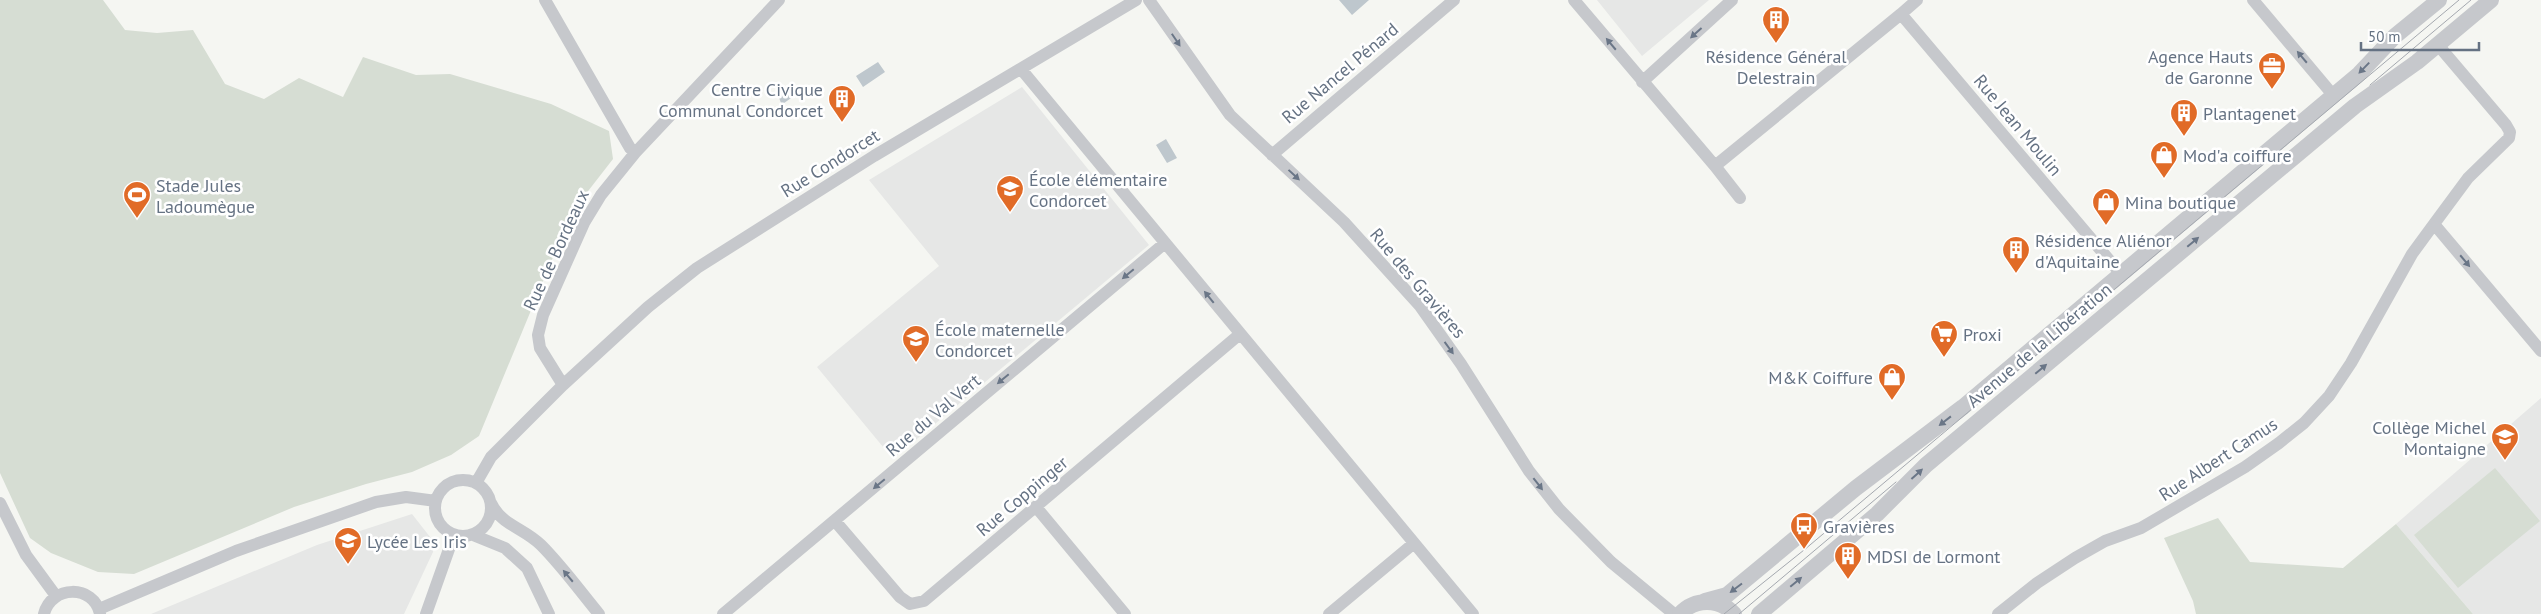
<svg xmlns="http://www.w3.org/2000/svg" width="2541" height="614" font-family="'PT Sans',sans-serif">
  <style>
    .built { fill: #e6e7e6 }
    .green { fill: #d6ddd3 }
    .water { fill: #bec7cd }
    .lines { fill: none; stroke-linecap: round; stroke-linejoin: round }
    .minor { stroke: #c6c8cc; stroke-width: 12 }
    .tertiary { stroke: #c6c8cc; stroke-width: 16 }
    .tram { stroke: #a4a8af; stroke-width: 1 }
    .oneway { fill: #6a7687 }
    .labels { text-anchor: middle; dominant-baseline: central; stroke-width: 5; stroke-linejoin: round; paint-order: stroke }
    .poi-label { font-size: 18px; fill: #657283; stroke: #fff; text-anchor: start }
    .street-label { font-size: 18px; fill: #657283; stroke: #fff }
  </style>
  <rect width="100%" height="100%" fill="#f5f6f2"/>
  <path class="built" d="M1597,0H1709L1642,56Z
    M1022,87L1149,245L893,459L817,367L939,266L869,180Z
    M2541,398V614H2473L2396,524Z
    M412,514L434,542L433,552L404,614H151L317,545Z"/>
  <path class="green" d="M0,0H103L125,30L157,33L193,30L225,84L264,99L299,78L343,97L363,57L416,75L450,74L551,104L609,131L613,159L578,204L558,245L479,436L451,455L412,472L366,484L294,507L134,574L98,572L51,553L30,538L0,473Z
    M2495,468L2540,521L2458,588L2414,535Z
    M2218,518L2250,562L2343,568L2396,524L2473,614H2196L2193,601L2164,538Z"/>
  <path class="water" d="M1339,0H1369L1352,15Z
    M878,62L885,72L863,87L856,76Z
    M791,86L797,94L784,103H781L778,95Z
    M1166,139L1177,158L1167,163L1156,145Z"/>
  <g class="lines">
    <path class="minor" d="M545,0L630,148L635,153
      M1149,0L1230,115L1344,222L1420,306L1461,364L1529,471L1559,509L1611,562L1674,614
      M1574,0L1715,166L1901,14
      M1917,0L1901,14L2121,274
      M2253,0L2333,95
      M1021,69L1473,614
      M1642,82L1732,0
      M1272,155L1454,0
      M1715,166L1740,198
      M2434,224L2541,351
      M563,385L648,307L697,268L874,156L1136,0
      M435 508a28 28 0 1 1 56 0a28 28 0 1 1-56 0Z
      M476,483L491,457L563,385L540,348L538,335L543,315L584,223L601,195L635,153L779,0
      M0,503L26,555L56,596
      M491,503C501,525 524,528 541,545C562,566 580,591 599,614
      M1036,507L1125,614
      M835,521L900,597L910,604L924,601L1240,334
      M473,535L505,548L527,568L549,614
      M99,609L236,551L376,502L406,497L436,501
      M44,614C51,585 94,584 100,614
      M426,614L454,535
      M723,614L1165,243
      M1329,614L1413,544
      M1998,614L2037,583L2075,558L2105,541L2141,528L2245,467L2279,443L2304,423L2329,396L2351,363L2412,254L2434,224L2468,178L2509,138L2510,132L2506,125L2438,45"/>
    <path class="tertiary" d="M1705,601L1727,595L1856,488L1963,407L2359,74L2395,36L2439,0
      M1680,614C1695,598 1719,598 1734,614
      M1759,614L1877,514L1926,465L2355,106L2417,62L2491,0"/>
    <path class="tram" d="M2370,85L2471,0
      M1724,614L1804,550L2459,0
      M1739,614L1896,482"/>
  </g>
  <defs><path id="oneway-solid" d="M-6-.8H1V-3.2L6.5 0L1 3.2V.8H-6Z" transform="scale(1.25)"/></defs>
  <g class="oneway">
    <use href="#oneway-solid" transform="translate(1696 33) rotate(138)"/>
    <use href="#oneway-solid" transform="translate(1176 40) rotate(56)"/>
    <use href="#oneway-solid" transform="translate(1611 44) rotate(-130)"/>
    <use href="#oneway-solid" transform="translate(2302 57) rotate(-130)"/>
    <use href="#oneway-solid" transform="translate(2364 68) rotate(134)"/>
    <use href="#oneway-solid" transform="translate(1294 175) rotate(43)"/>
    <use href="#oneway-solid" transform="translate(2193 242) rotate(-40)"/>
    <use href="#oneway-solid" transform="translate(2465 261) rotate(50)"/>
    <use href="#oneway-solid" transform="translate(1128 274) rotate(140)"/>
    <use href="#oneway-solid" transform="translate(1209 297) rotate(-129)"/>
    <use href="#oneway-solid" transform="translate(1449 348) rotate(54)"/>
    <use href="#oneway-solid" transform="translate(2041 369) rotate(-40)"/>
    <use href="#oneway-solid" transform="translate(1003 379) rotate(140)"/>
    <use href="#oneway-solid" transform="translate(1945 421) rotate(142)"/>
    <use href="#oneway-solid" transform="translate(1917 474) rotate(-42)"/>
    <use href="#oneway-solid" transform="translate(879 484) rotate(140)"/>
    <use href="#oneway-solid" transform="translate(1538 484) rotate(52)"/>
    <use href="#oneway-solid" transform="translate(568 576) rotate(-130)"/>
    <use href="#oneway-solid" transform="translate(1796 582) rotate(-40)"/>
    <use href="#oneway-solid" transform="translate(1736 588) rotate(143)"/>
  </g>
  <defs>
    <symbol id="building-pin" viewBox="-11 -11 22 30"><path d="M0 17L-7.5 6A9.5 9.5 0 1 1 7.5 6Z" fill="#e16b27" stroke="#fff"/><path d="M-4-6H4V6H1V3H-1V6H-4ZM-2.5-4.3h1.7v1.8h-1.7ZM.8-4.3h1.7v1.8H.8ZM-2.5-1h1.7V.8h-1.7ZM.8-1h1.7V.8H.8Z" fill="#fff"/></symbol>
    <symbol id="office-pin" viewBox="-11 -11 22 30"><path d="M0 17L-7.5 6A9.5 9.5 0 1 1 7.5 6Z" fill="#e16b27" stroke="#fff"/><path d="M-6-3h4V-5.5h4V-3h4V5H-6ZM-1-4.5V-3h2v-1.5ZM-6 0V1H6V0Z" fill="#fff"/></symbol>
    <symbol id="shop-pin" viewBox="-11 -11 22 30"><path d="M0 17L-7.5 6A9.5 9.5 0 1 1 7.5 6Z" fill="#e16b27" stroke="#fff"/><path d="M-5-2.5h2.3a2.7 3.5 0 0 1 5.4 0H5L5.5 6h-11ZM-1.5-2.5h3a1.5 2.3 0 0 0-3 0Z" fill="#fff"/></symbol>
    <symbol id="school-pin" viewBox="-11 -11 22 30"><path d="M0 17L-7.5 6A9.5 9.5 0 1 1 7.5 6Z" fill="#e16b27" stroke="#fff"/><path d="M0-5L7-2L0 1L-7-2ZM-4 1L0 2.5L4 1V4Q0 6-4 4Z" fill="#fff"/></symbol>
    <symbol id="stadium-pin" viewBox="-11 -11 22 30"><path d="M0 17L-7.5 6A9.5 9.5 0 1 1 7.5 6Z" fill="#e16b27" stroke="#fff"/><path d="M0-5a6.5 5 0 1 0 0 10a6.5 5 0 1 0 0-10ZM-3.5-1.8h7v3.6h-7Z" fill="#fff"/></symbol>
    <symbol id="supermarket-pin" viewBox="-11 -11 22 30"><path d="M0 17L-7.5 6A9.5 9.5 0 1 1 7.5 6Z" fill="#e16b27" stroke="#fff"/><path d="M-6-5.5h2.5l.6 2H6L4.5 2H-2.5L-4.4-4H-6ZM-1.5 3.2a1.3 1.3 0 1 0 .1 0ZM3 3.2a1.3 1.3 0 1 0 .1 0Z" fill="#fff"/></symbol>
    <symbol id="bus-pin" viewBox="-11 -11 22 30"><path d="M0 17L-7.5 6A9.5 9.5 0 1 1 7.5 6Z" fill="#e16b27" stroke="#fff"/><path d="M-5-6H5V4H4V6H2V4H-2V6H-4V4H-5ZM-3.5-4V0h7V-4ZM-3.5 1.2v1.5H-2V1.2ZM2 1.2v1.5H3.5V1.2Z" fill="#fff"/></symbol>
  </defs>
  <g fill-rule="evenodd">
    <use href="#building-pin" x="1760" y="4" width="32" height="43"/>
    <use href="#office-pin" x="2256" y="50" width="32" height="43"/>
    <use href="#building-pin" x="826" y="83" width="32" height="43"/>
    <use href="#building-pin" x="2168" y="97" width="32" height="43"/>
    <use href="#shop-pin" x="2148" y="139" width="32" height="43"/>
    <use href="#school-pin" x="994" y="173" width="32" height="43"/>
    <use href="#stadium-pin" x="121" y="179" width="32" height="43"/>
    <use href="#shop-pin" x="2090" y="186" width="32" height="43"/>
    <use href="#building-pin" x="2000" y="234" width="32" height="43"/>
    <use href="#supermarket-pin" x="1928" y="318" width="32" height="43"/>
    <use href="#school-pin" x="900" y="323" width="32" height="43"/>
    <use href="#shop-pin" x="1876" y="361" width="32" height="43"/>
    <use href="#school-pin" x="2489" y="421" width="32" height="43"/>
    <use href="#bus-pin" x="1788" y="510" width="32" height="43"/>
    <use href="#school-pin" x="332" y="525" width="32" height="43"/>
    <use href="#building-pin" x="1832" y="540" width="32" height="43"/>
  </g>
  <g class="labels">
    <g class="poi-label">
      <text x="1776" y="56" text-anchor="middle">Résidence Général<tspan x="1776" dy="21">Delestrain</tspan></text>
      <text x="2253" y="56" text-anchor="end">Agence Hauts<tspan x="2253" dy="21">de Garonne</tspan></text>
      <text x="823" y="89" text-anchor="end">Centre Civique<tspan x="823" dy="21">Communal Condorcet</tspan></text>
      <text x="2203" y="113">Plantagenet</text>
      <text x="2183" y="155">Mod'a coiffure</text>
      <text x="1029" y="179">École élémentaire<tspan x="1029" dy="21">Condorcet</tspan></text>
      <text x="156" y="185">Stade Jules<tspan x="156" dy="21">Ladoumègue</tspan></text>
      <text x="2125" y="202">Mina boutique</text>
      <text x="2035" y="240">Résidence Aliénor<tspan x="2035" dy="21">d'Aquitaine</tspan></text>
      <text x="935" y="329">École maternelle<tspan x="935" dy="21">Condorcet</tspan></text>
      <text x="1963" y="334">Proxi</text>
      <text x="1873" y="377" text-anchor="end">M&amp;K Coiffure</text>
      <text x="2486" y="427" text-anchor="end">Collège Michel<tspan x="2486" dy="21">Montaigne</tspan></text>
      <text x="1823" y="526">Gravières</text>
      <text x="367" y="541">Lycée Les Iris</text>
      <text x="1867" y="556">MDSI de Lormont</text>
    </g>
    <g class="street-label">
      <text transform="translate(1340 73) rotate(-40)">Rue Nancel Pénard</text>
      <text transform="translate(2018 125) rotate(50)">Rue Jean Moulin</text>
      <text transform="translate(830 163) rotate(-32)">Rue Condorcet</text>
      <text transform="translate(556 250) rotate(-65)">Rue de Bordeaux</text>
      <text transform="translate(1418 283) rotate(50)">Rue des Gravières</text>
      <text transform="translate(2039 345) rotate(-40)">Avenue de la Libération</text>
      <text transform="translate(933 415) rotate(-40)">Rue du Val Vert</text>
      <text transform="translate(2218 459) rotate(-33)">Rue Albert Camus</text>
      <text transform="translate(1022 496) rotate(-40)">Rue Coppinger</text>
    </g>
  </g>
  <path d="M2361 42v8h118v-8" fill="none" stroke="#657283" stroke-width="2.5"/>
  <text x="2368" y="42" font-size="15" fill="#657283" stroke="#ffffff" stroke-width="4" paint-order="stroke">50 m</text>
</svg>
